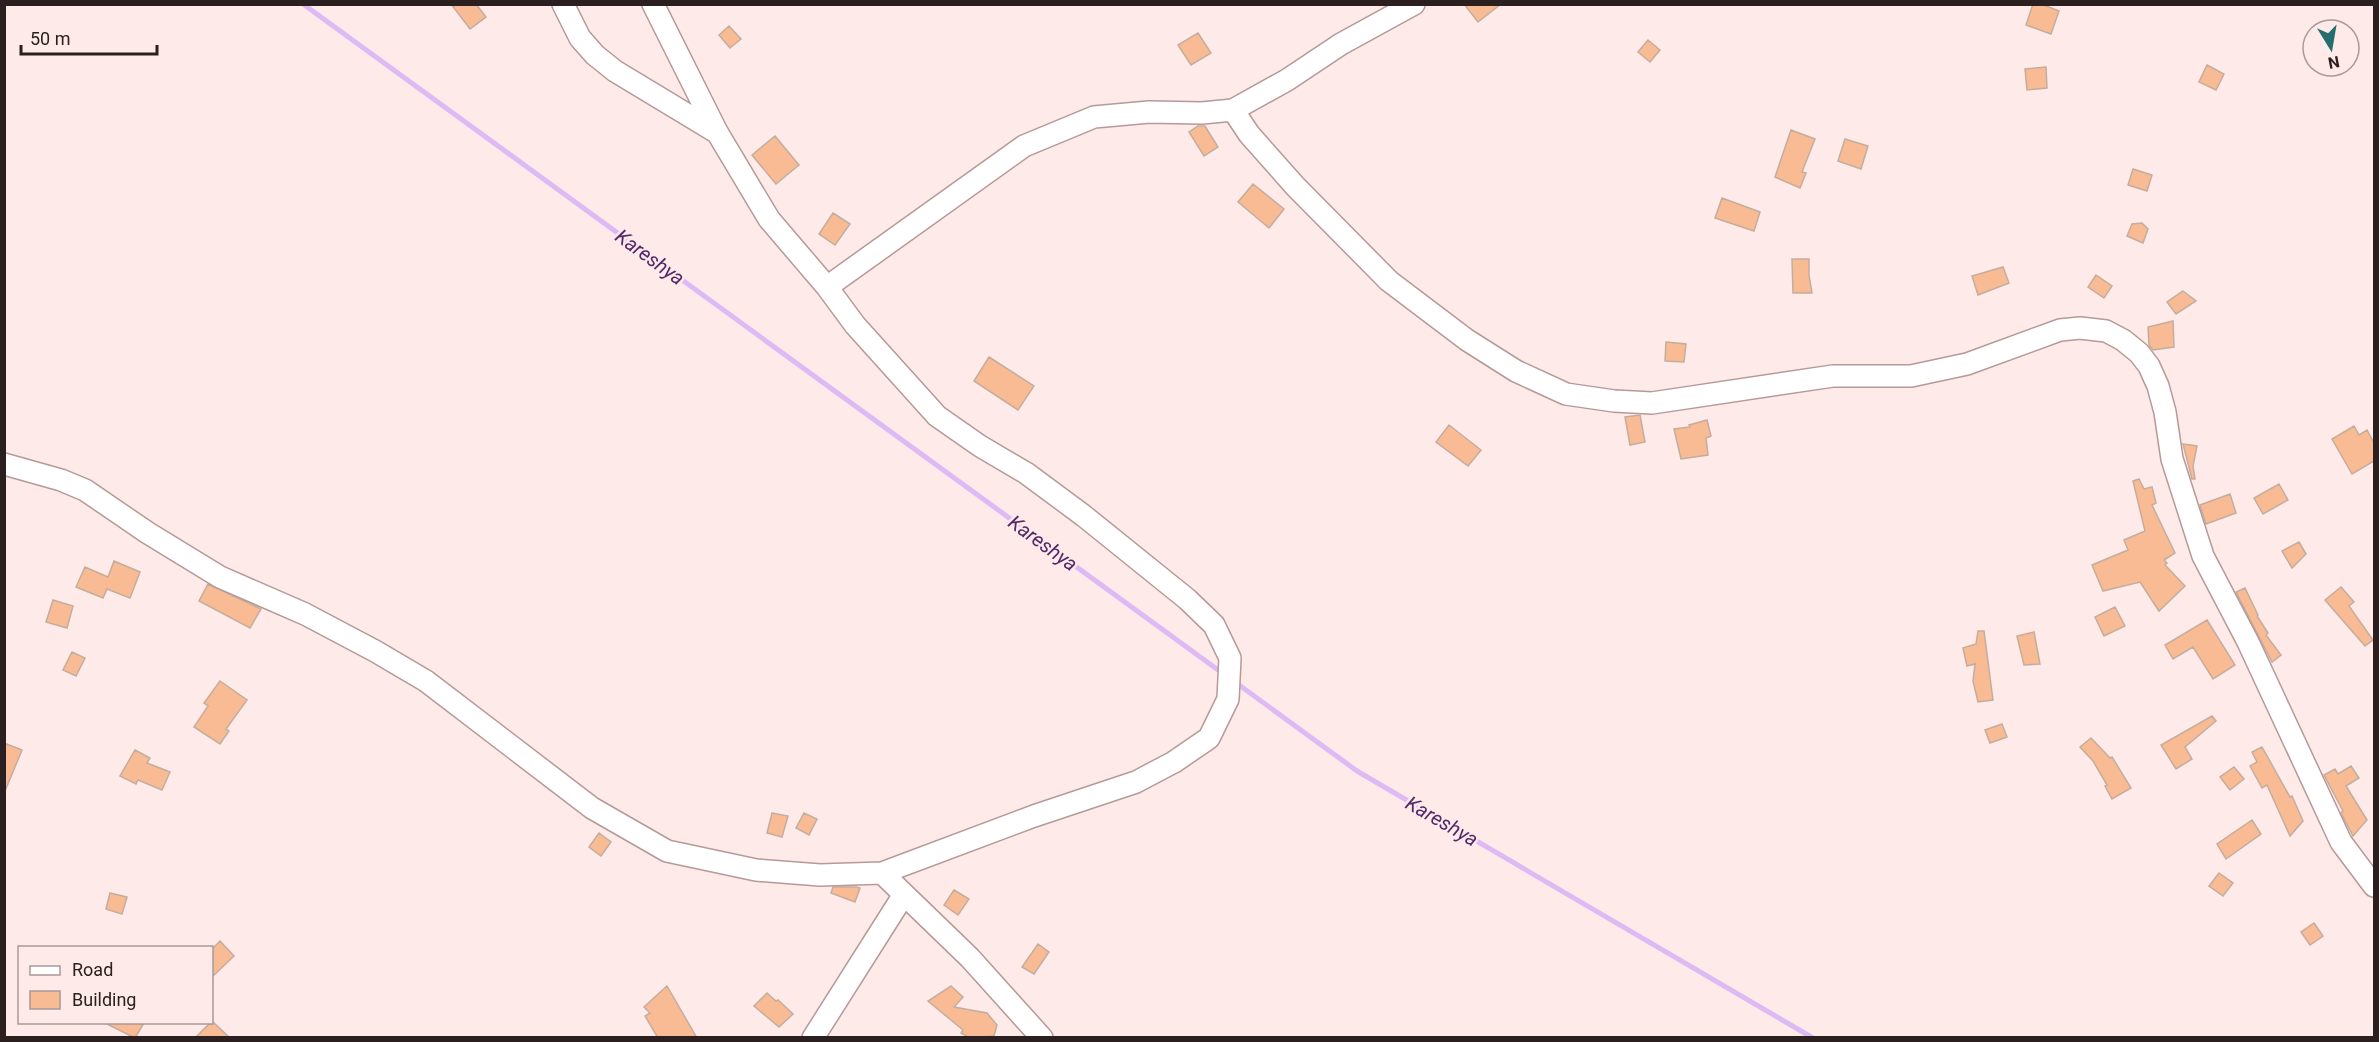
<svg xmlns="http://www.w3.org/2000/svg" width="2379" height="1042" font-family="Roboto,sans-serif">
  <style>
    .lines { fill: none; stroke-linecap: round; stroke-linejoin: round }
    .stream { stroke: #debaf5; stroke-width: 5 }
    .building { fill: #f8bb93; stroke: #c5ad9e; stroke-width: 1.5 }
    .minor-casing { stroke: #b69998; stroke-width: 24 }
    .minor { stroke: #fff; stroke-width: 21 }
    .labels { text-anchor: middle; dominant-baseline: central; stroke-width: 5; stroke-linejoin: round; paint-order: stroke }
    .water-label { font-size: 20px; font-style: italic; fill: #53286c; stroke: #fdeae9 }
  </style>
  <rect width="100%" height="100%" fill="#fdeae9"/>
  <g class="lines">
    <path class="stream" d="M303,4L1225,675
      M1235,682L1357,771L1813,1038"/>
  </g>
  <path class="building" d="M451,4H476L486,17L470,29Z
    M1464,4H1501L1478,22Z
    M2033,4H2041L2059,11L2051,34L2026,25Z
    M729,26L741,39L730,48L719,35Z
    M1198,33L1211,53L1191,65L1178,45Z
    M1648,40L1660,50L1650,62L1638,52Z
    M2207,65L2224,74L2216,90L2199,82Z
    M2046,67L2047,88L2027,90L2025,69Z
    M1198,126H1205L1218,147L1204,156L1189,132Z
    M1791,130L1815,139L1802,172L1806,173L1800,188L1775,177Z
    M775,136L799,165L776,184L752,155Z
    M1845,139L1868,146L1861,169L1838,161Z
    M2133,169L2152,175L2147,191L2128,185Z
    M1253,184L1284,209L1269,228L1238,202Z
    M1722,198L1760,212L1754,231L1715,218Z
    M833,213L850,224L835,245L819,234Z
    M2142,223L2148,229L2143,243L2127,236L2132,224Z
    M1792,259H1809V275L1812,293H1793Z
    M2003,267L2009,283L1978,295L1972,276Z
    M2096,275L2112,286L2104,298L2088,287Z
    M2183,291L2196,301L2176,314L2167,302Z
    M2173,321L2174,347L2153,350L2149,345L2148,327Z
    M1666,342L1686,344L1684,362L1665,361Z
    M989,357L1034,386L1018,410L974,381Z
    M1640,415L1645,442L1630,445L1625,417Z
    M1707,420L1711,436L1706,438L1708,455L1681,459L1674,429L1690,427L1689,425Z
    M1449,425L1481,450L1468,466L1436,442Z
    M2354,426L2359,435L2367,430L2374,443V461L2352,474L2332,439Z
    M2183,444L2197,446L2193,466L2195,479H2192Z
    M2139,479L2144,489L2152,487L2156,503L2152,505L2175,553L2164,560L2167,563L2165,565L2185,586L2159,611L2140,582L2103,591L2092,565L2128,550L2124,540L2145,531L2133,481Z
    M2279,484L2288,500L2263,514L2254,498Z
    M2230,494L2236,513L2206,524L2200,505Z
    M2299,542L2306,554L2292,568L2282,551Z
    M114,561L140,572L130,598L107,589L103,598L76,587L85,567L108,577Z
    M208,584L261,609L250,628L199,601Z
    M2341,587L2354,602L2349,606L2373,640L2365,646L2325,600Z
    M2245,588L2258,615L2257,616L2268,633L2266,635L2281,655L2272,662L2236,592Z
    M53,600L73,606L67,628L46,622Z
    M2115,607L2125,626L2104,636L2095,617Z
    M2207,620L2235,665L2213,679L2193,647L2173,659L2165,645Z
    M1978,631H1984L1993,700L1978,702L1973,681L1975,664L1967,666L1963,648L1976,644Z
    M2034,632L2040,664L2024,665L2017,636Z
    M72,652L85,658L76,676L63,670Z
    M220,681L247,700L226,729L229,731L220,744L194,727L208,706L204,703Z
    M2212,716L2216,721L2185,747L2192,759L2176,769L2161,745Z
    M2002,724L2007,737L1990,743L1985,730Z
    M2091,738L2110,758L2112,757L2131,788L2112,799L2105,786L2107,785L2093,761L2080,747Z
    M4,743L22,750L5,791H4Z
    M2262,747L2290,797L2292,796L2303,821L2290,836L2267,785L2262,788L2250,766L2257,762L2252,752Z
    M135,750L150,758L147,763L170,772L162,790L138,780L136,784L120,776Z
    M2351,766L2359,778L2346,786L2367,820L2353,836L2341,813L2343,811L2324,775L2335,769L2338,774Z
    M2234,767L2244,779L2230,790L2220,777Z
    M772,813L788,816L782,837L767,833Z
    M804,813L817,819L809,835L796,828Z
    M2252,820L2261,834L2226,859L2217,844Z
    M599,833L611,842L601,856L589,847Z
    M2219,873L2233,883L2223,896L2209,886Z
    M833,887H856L860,888L855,902L831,893Z
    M954,890L969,899L958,915L944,905Z
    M110,893L127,897L122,914L106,909Z
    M2314,923L2323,936L2310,945L2301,932Z
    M220,941L234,956L212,977V949Z
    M1038,944L1049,952L1034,974L1022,967Z
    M667,986L697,1038H658L645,1016L650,1013L644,1007Z
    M951,986L963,997L954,1007L987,1013L997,1025L994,1036L970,1038L961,1033L963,1030L928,1001Z
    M767,993L776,1001L778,1000L793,1014L779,1027L754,1006Z
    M212,1021L230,1038H195Z
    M105,1023H144L135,1038Z"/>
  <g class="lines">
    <defs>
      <path id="minor" d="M563,4L580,38L595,55L615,71L716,132
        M1233,110L1249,134L1295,186L1389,281L1467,340L1516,371L1566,394L1614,401L1652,403L1833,376H1911L1967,364L2060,330L2080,328L2106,331L2123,340L2139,353L2149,366L2158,386L2165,412L2172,459L2203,556L2248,642L2341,842L2374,886
        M827,287L1024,146L1094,117L1149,112L1202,113L1233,110L1287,80L1341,44L1414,4
        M4,464L61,480L85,490L148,533L220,577L305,614L375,651L426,681L592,808L667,851L756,870L820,875L882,873L1034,816L1136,782L1174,762L1209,738L1228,699L1230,658L1214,625L1187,599L1084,516L1026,473L980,446L937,416L855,325L827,287L769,219L717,132L653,4
        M882,873L970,958L1042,1038
        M813,1038L903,896"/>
    </defs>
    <use href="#minor" class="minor-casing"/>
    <use href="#minor" class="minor"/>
  </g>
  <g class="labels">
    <g class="water-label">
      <text transform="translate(650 257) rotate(36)">Kareshya</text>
      <text transform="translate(1043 543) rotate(36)">Kareshya</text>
      <text transform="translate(1442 821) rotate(30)">Kareshya</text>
    </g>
  </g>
  <rect width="2379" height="1042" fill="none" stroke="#2b201f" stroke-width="12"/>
  <rect x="18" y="946" width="195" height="78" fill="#fdeae9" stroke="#a99998" stroke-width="1.5"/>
  <rect x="30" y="966" width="30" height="9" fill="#ffffff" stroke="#a99998" stroke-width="1.5"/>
  <text x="72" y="976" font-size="18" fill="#2b201f">Road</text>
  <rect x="30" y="991" width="30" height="18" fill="#f8bb93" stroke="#a99998" stroke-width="1.5"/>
  <text x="72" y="1006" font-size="18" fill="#2b201f">Building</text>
  <g transform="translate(2331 48) rotate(169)"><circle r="28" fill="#fdeae9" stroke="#a99998" stroke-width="1.5"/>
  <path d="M0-4.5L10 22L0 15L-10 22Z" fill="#246f6e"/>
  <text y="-9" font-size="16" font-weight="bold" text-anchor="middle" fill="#2b201f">N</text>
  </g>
  <path d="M21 45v9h136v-9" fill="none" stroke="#2b201f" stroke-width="3"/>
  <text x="30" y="45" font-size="18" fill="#2b201f" stroke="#fdeae9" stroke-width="4.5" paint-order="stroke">50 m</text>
</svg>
